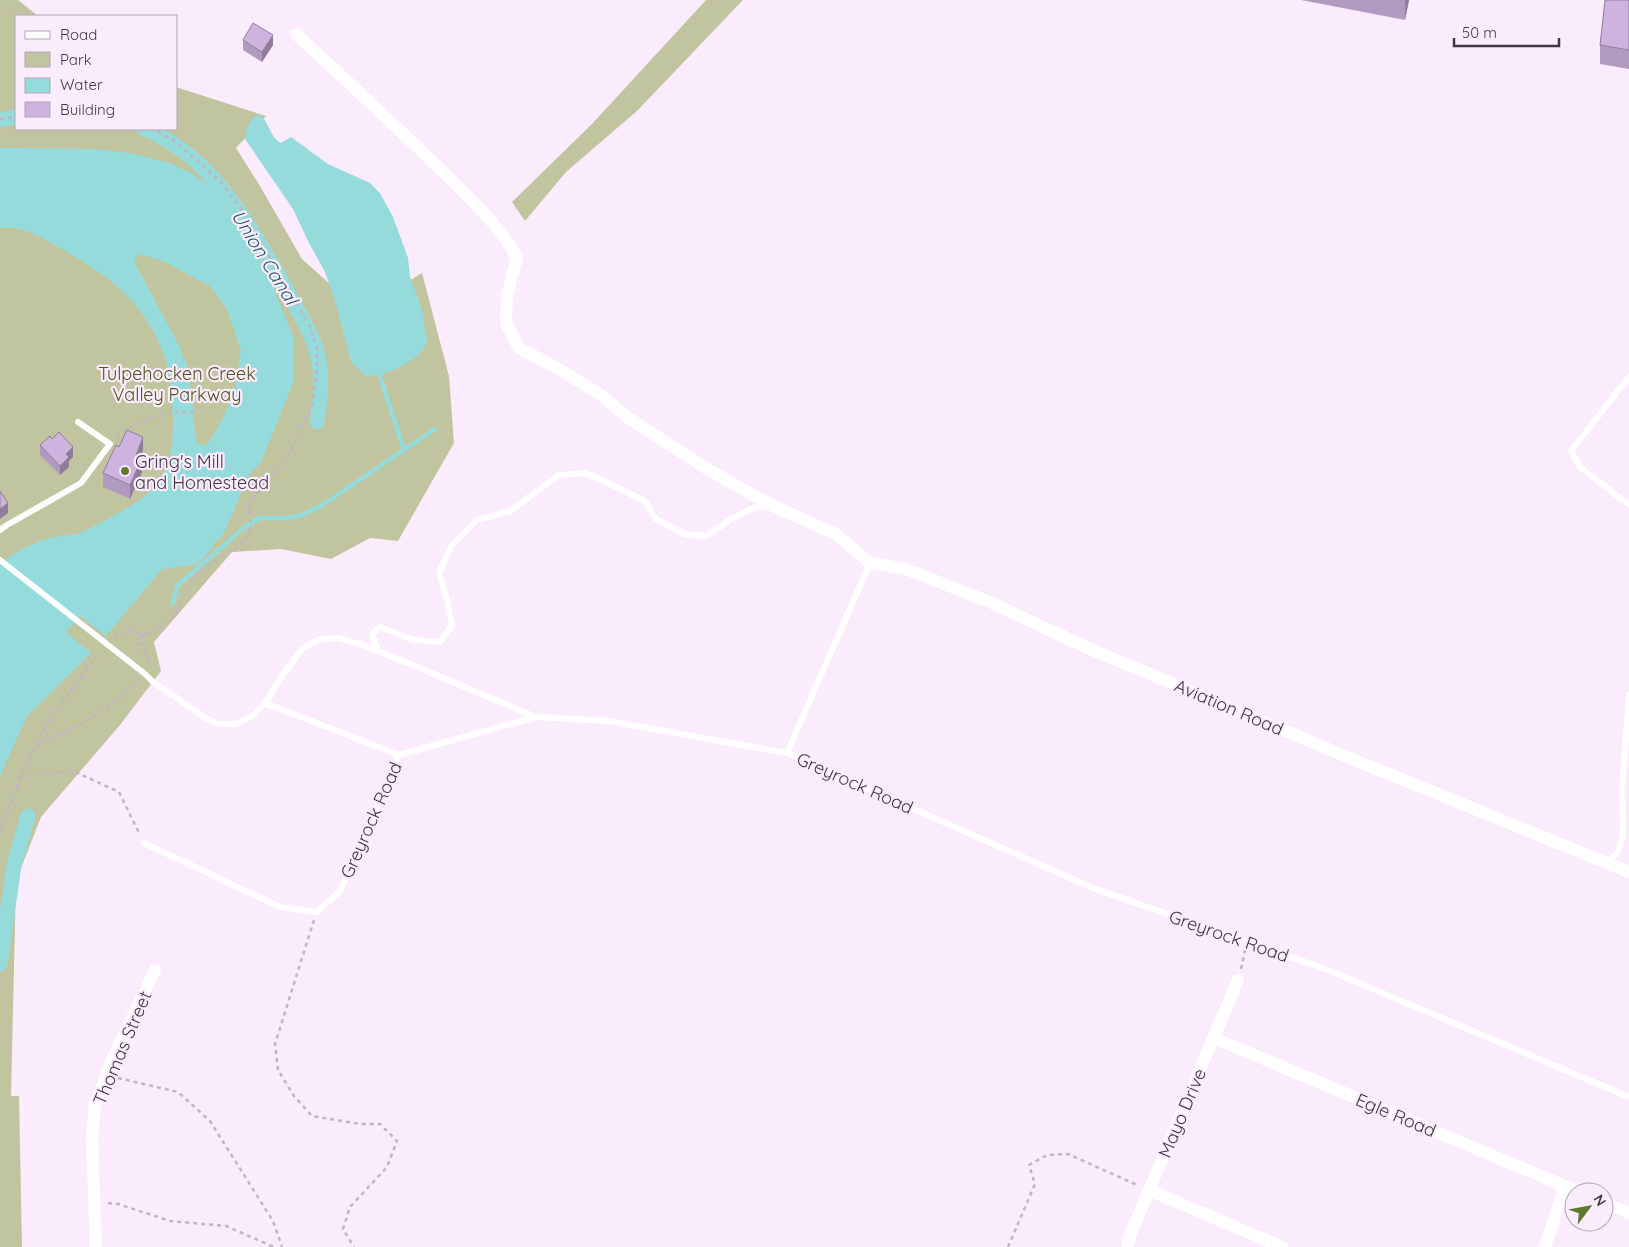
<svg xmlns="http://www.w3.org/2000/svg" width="1629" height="1247" font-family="Quicksand,sans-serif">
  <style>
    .green { fill: #c0c5a0 }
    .water { fill: #96dbdc; fill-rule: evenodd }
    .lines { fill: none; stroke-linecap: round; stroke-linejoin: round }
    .stream { stroke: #96dbdc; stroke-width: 4.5 }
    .canal { stroke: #96dbdc; stroke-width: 15 }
    .path { stroke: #c1b4c3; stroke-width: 2.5; stroke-dasharray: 4 4; stroke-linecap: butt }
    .service { stroke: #fff; stroke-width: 6 }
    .minor { stroke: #fff; stroke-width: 12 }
    .wall { fill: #b19ac0 }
    .shaded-wall { fill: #907d9c }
    .building { fill: #ceb3df; stroke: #907d9c }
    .poi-dot { fill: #5e7a2f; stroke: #fbecfd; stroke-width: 2 }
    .labels { text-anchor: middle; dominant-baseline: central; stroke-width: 4.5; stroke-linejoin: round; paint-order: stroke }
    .park-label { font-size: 18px; fill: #4e531a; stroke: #fbecfd }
    .poi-label { font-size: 18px; fill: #403742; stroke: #fbecfd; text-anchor: start }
    .street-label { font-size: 18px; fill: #403742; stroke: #fbecfd }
    .water-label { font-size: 19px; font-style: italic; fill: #225c5d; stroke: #fbecfd }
  </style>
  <rect width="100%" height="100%" fill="#fbecfd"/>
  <path class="green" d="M0,0H18L38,16H16V129H176V87L266,116L236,148L260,186L302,259L360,311L422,273L449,376L454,443L398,541L370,538L331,559L281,549L232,552L154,642L161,671L120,725L41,817L16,881L11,1096H19L22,1247H0Z
    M706,0H743L637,111L566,172L525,221L512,202L592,124Z"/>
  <path class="water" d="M259,115C270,121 269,137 281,143L291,137L328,164L370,183L380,193L393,217L408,258L410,277L423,313L427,343L422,351L412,360L396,369L379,375L369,376L364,375L351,362L336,304L325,272L308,241L293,209L245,139C246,130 249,118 259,115Z
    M0,148L96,149L135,154L169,163L191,173L214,189L248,236L269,277L293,336V383L261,462L243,482L240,496L223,535L213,544V548L197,564L162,569L106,636L80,616L66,632L91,653L27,716L0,776V565C9,554 32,544 46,539C56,536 68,536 79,533C93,528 139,503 148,493C171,469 173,452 173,421C174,339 139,293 70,254C55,245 39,235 23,230C16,227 7,228 0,228ZM139,254L163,261L210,286L227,309L241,351L235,389L223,418L210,441L203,446L197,443L193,421V405L187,365L179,346L134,261Z"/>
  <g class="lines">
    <path class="stream" d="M378,370L404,450
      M173,603L177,586L246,526L260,518H289L302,515L321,506L435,429"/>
    <path class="canal" d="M0,120L16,117
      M145,129C214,157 251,228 286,289C298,312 315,336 319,362C323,384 320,400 317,422
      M0,964L14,865L28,816"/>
    <path class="path" d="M0,119L16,117
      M117,438C131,424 151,417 171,413C184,411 189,415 202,408
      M142,634L149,664
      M114,637C120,632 128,630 135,632C138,632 140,634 143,634C150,633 158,629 164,625C176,617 180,603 186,590C189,584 195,577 200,572C213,558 240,551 248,535C253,525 248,512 250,501L289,454L312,404L317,372V349L310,326L241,209L221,182L200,163L173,140L152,129
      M136,654L141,635
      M36,746C69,730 114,709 138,681
      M20,777L73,771L119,792L140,835
      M0,833L20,777L46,725L100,652
      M314,920L275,1044L278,1070L294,1096L312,1116L360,1124H380L397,1141L387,1167L350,1207L343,1229L354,1247
      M1241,969L1245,950
      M118,1078L178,1092L210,1121L273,1221L282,1247
      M108,1203L118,1204L170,1221L226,1226L274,1247
      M1008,1247L1035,1184L1029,1165L1047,1155L1068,1154L1137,1185"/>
    <path class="service" d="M1629,377L1571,451L1580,467L1629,505
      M0,530L7,525L81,483L110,444L78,422
      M0,560L145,674L152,681L204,717L218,724H235L253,716L265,703L282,676L303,648L320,639L338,638L363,645L410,664L536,717
      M378,651L372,634L380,627L413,640L440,642L452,625L447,600L439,573L451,546L477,520L510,511L559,475L586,473L623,490L645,501L656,519L684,534L706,536L733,518L753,508L768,506
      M265,703L399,755
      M787,753L870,563
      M144,843L280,907L317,912L340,891L399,755L536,717L609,721L787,753L1093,888L1328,970L1629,1097
      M1607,863L1618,852L1623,835L1622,789L1629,695"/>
    <path class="minor" d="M296,34C343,77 389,120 435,164C464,193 496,221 517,257L507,296L506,323L519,348L559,369L601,395L627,417L709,470L771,505L836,534L870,563L906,569L992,603L1090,649L1357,761L1629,872
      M1214,1038L1579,1192
      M1149,1190L1282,1247
      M1604,1203L1629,1213
      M96,1247L92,1140L95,1104L113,1058L155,970
      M1127,1247L1131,1233L1238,980
      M1545,1247L1565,1186"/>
  </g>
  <path class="wall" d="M1301,0H1409L1405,20Z
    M1629,0V69L1600,64V45Z
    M243,40L273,45L262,62L243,50Z
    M52,439L73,457L69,461V467L60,475L40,455V445Z
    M119,447L143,451L141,457L142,472L130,499L103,487V473Z"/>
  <path class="shaded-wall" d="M1405,0H1409L1405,20Z
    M273,35V45L262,62V52Z
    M143,437V451L136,469V455Z
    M73,447V457L69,461V467L60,475V466L66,454Z
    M142,458V472L130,499V485Z
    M8,503V513L0,519V509Z"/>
  <path class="building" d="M1605,0H1629V50L1600,45Z
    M253,23L273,35L262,52L243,40Z
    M127,430L143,437L136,455L142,458L130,485L103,473L116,445L119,447Z
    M59,432L73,447L66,454L69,457L60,466L40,445L50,436L52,439Z
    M0,491L8,503L0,509Z"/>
  <circle class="poi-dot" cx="125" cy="471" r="5"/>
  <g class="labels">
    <g class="park-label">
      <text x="177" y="373">Tulpehocken Creek<tspan x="177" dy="21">Valley Parkway</tspan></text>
    </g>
    <g class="poi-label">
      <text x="135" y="461">Gring's Mill<tspan x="135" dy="21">and Homestead</tspan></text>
    </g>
    <g class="street-label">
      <text transform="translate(1229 707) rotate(23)">Aviation Road</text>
      <text transform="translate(855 783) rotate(24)">Greyrock Road</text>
      <text transform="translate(371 820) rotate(-66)">Greyrock Road</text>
      <text transform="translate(1229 936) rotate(19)">Greyrock Road</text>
      <text transform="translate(122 1048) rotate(-67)">Thomas Street</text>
      <text transform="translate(1182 1113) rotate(-67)">Mayo Drive</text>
      <text transform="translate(1396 1115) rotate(23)">Egle Road</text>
    </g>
    <g class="water-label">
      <text transform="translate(265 257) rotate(58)">Union Canal</text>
    </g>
  </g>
  <rect x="15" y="15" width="162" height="115" fill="#fbecfd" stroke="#b0a4b2"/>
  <rect x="25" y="31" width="25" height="8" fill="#ffffff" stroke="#b0a4b2"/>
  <text x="60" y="40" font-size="15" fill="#403742">Road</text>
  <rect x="25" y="52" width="25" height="15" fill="#c0c5a0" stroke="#b0a4b2"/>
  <text x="60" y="65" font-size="15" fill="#403742">Park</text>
  <rect x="25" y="78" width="25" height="15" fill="#96dbdc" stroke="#b0a4b2"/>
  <text x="60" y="90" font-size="15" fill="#403742">Water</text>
  <rect x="25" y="102" width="25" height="15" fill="#ceb3df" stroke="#b0a4b2"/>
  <text x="60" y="115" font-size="15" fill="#403742">Building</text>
  <g transform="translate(1589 1207) rotate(58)"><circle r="24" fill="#fbecfd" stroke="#b0a4b2"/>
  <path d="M0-4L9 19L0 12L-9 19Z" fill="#5e7a2f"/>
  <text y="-8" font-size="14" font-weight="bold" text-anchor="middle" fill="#403742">N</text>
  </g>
  <path d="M1454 38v8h105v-8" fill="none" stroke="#403742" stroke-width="2.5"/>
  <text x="1462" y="38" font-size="15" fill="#403742" stroke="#fbecfd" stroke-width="4" paint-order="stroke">50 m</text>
</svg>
